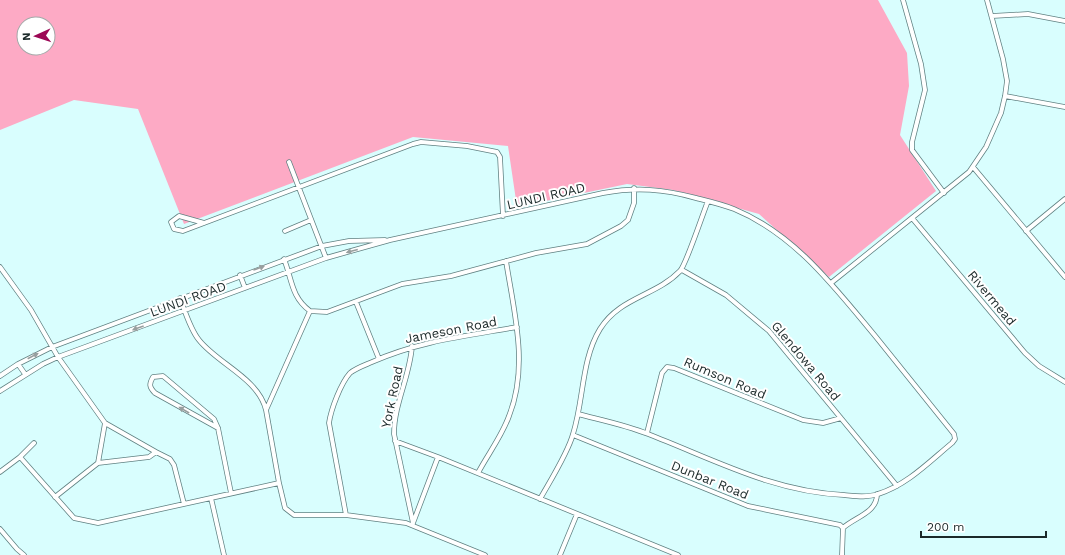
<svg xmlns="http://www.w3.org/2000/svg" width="1065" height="555" font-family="'Work Sans',sans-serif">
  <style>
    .grass { fill: #fdaac5; fill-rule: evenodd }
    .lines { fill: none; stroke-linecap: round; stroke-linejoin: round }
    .street-casing { stroke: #608182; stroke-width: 5.5 }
    .street { stroke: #fff; stroke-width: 4 }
    .oneway { fill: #989f9f }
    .labels { text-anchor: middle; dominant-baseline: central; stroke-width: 4; stroke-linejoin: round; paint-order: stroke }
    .street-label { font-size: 13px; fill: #1b2929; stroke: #fff }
  </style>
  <rect width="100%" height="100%" fill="#d9fefe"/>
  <path class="grass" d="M0,0H878L907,53L909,86L900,135L936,191L829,277L759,214L673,190L627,184L517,207L508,146L413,137L184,224L138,109L74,100L0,130ZM24,24H48V48H24Z"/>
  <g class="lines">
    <defs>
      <path id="street" d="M903,0L921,64L925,90L912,142V150L944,193
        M992,16L1028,14L1065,21
        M1005,96L1065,107
        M289,162L326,258
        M973,167L1065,277
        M912,218L1025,353L1039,366L1065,382
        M204,223L179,216L171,222L174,229L183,231L413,144L421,142L467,146L497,152L500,157L503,216
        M285,231L311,220
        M1026,231L1065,199
        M0,267L31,310L58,357L105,423
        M682,270L726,295L769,331L897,486
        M240,275L245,288
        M831,283L969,172L986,147L1001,113L1005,96L1007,81L1003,59L987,0
        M180,298C185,311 190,329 199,340C218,364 258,378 266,410L279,483L211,498
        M356,302L379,359
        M310,311L327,312L402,284L451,276L536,253L587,244L621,226L628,220L634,203V188
        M412,346C410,376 394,404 394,434L413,523
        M18,364L25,374
        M0,376L18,364L52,347L322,246L349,241L385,240
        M0,391L43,364L58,357L326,258L390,240L603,193C637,187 663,189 696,198C708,201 721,204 734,209C795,234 835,288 876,337C902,369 928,402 954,434L955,439L952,443C929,462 907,485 878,494C867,498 855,496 844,495C773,492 713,459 648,434C626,425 601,420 578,414
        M266,410L310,311C291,297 292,279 284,259
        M218,428L155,393C149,387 149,384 153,377L163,376L214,419L218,428L231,493
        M647,433L662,373L667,367L674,368L803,420L823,423L841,418
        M573,435L748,506L840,525L843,528
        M395,441L438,457L413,523
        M20,457L34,443
        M438,457L678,555
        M98,463L105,423L156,452
        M0,472L20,457L74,518L98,523L211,498L224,555
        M478,473C488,454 502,436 509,416C529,366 514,312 506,261
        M279,483L285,508L294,515H346L406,523L485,555
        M55,497L98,463L149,457L156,452L170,459L174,465L184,504
        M540,499C550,481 568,453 573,434C584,400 581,360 600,329C620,297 656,296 680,271C686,265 703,213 708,201
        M346,515L329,423C331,409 341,383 350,373C356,368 365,365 372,362C419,341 466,336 517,327
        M843,528C855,517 877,513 877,494
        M0,529L17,549L24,555
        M560,555L577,514
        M842,555L843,528"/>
    </defs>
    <use href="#street" class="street-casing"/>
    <use href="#street" class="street"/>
  </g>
  <defs><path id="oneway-solid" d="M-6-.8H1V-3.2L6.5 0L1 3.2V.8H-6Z"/></defs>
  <g class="oneway">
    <use href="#oneway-solid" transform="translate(352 251) rotate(165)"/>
    <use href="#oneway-solid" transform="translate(259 268) rotate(-20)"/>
    <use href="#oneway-solid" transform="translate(138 328) rotate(160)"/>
    <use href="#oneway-solid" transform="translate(33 356) rotate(-27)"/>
    <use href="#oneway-solid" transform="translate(184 410) rotate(-150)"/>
  </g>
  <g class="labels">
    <g class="street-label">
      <text transform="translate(546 196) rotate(-13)">LUNDI ROAD</text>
      <text transform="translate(992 298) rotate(50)">Rivermead</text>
      <text transform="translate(188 299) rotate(-20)">LUNDI ROAD</text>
      <text transform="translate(451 330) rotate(-11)">Jameson Road</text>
      <text transform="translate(806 361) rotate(50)">Glendowa Road</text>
      <text transform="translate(725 378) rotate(23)">Rumson Road</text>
      <text transform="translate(392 397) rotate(-78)">York Road</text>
      <text transform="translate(710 480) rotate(22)">Dunbar Road</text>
    </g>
  </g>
  <g transform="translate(36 36) rotate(267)"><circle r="19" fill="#ffffff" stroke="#a4a9a9"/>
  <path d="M0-3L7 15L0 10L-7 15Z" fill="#9c0755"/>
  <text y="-6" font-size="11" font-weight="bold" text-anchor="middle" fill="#1b2929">N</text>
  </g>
  <path d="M921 531v6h125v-6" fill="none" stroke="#1b2929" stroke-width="2"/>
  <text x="927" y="531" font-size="12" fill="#1b2929" stroke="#ffffff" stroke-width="3" paint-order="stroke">200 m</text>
</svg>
